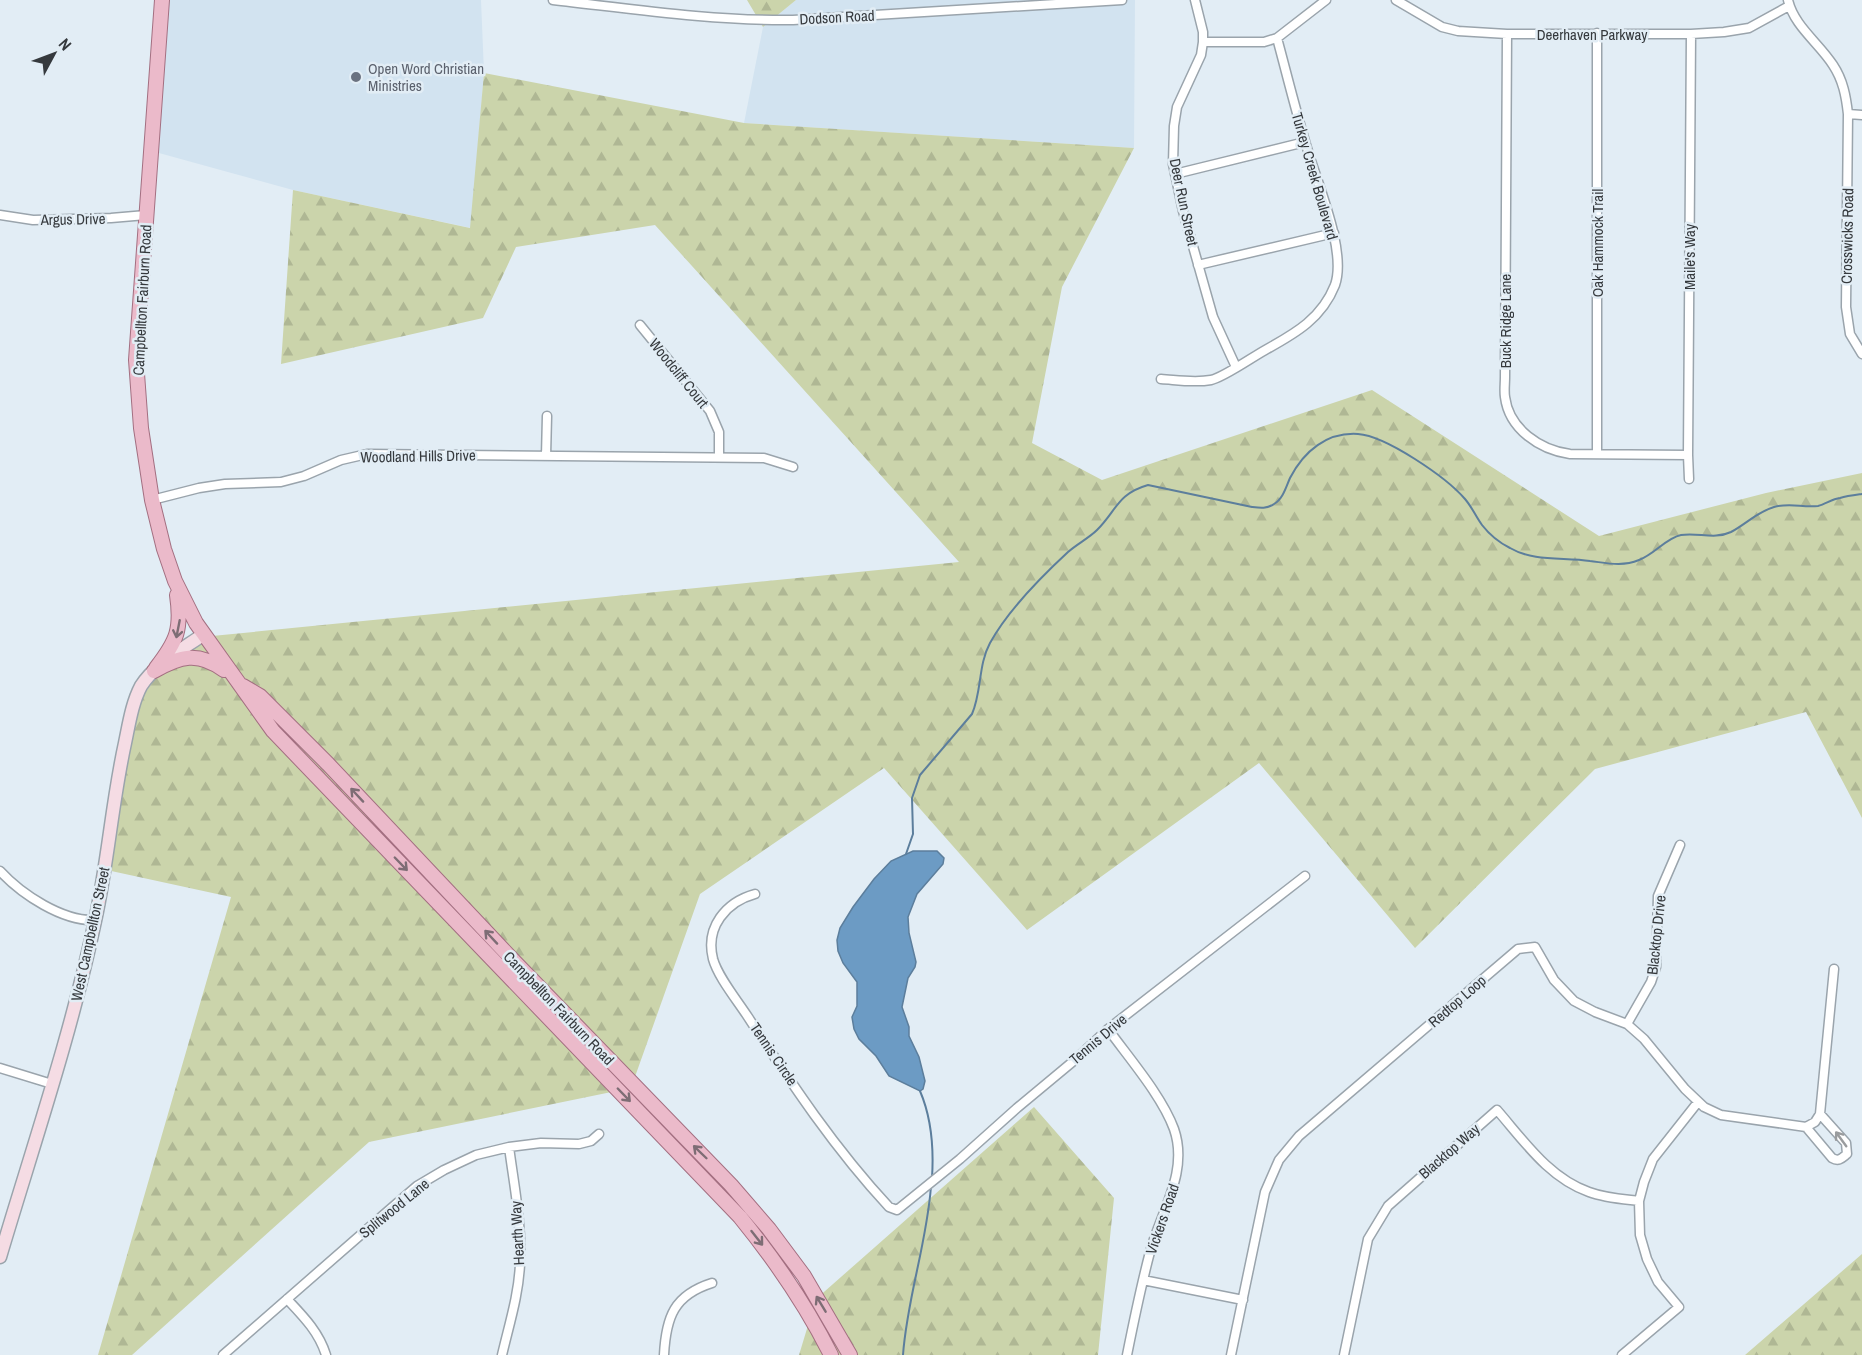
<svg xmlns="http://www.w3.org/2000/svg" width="1862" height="1355" font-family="'Archivo Narrow',sans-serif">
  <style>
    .built { fill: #d2e3f0 }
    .forest { fill: url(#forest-firs) }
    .water { fill: #6c9bc4; stroke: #5c7e9c; stroke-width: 1.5 }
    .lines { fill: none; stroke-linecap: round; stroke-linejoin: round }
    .stream { stroke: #5c7e9c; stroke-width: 2 }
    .minor-casing { stroke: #9aa4ac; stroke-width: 11 }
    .secondary-casing { stroke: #9aa4ac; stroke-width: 15 }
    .primary-casing { stroke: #a36f81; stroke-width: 16 }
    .minor { stroke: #fff; stroke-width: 8 }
    .secondary { stroke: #f5dce4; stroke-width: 12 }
    .primary { stroke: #ebbaca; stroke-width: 14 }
    .oneway { stroke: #7e6d75 }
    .oneway2 { stroke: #9a9c9e }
    .worship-dot { fill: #6b7280; stroke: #e2edf5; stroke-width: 2 }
    .labels { text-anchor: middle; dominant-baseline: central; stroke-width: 5; stroke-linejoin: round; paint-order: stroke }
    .street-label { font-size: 15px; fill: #35393d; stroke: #e2edf5 }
    .worship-label { font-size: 15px; fill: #5b616d; stroke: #e2edf5; text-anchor: start }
  </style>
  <defs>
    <pattern id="forest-firs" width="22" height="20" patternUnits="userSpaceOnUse" patternTransform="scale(1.5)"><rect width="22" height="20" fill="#cbd4ab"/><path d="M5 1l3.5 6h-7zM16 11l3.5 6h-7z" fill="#afb794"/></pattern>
  </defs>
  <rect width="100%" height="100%" fill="#e2edf5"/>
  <path class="built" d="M159,0H481L484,73L471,228L293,190L148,150Z
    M796,0H1135L1134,148L744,123L763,27Z"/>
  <path class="forest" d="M747,0H796L763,27Z
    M484,73L744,123L1134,148L1062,287L1032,443L1102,480L1372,390L1599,536L1766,493L1862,473V818L1806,712L1595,769L1415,948L1259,763L1027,930L884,768L700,894L631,1088L369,1142L132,1355H98L231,897L102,869L141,699L162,668L212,636L959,562L655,225L516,247L483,318L281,364L293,190L470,228Z
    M1034,1107L1114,1198L1098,1355H799L816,1299Z
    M1862,1254V1355H1745Z"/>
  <path class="water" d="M913,851H937L944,858L943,864L917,894L908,917L909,933L916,962L915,967L908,978L902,1007L909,1027V1036L919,1057L925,1081L923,1089L920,1091L889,1076L876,1056L859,1039L854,1029L852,1017L857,1006V982L843,963L838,951L837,940L840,928L853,907L874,879L891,861Z"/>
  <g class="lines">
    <path class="stream" d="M906,854L913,834L912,798L920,775L972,714C982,691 978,665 990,643C1008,610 1041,577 1068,552C1077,544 1089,538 1097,530C1117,510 1117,494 1148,485L1252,507C1260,508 1267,509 1274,504C1283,499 1286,487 1290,478C1304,451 1327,432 1358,434C1386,436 1446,477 1465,499C1472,507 1476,517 1482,525C1489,534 1500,543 1510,548C1534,562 1563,557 1590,561C1607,563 1622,567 1639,560C1655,554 1666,538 1681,535C1698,532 1714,540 1731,532C1746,524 1757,512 1774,507C1791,502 1802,508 1818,506C1826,504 1832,499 1840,498C1847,496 1855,495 1862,494
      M920,1091C932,1119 934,1147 932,1178
      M903,1355C907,1298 927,1243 931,1186"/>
    <defs>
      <path id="minor" d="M553,0C633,9 712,21 793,20L1122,0
        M1195,0L1203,32V42L1201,55L1177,107L1174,126L1173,164L1183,211L1213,317L1236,367
        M1396,0L1442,27L1458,31L1507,34H1691L1724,32L1749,28L1789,6
        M1788,0C1794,26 1819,43 1833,65C1843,80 1846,96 1848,114L1846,307L1850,334L1862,354
        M1507,34L1505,377C1505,384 1504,391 1505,397C1509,429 1540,450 1570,454L1688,455
        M1203,42H1264L1277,38L1326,0
        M1848,114L1862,115
        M1175,174L1305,142
        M0,215L33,220L111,218L146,215
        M1198,265L1334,233
        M640,325L710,411L719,432V457
        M1161,379C1177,380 1194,383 1211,380C1223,378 1254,356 1267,349C1296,333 1322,318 1335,285C1347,251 1317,183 1307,148C1296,112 1287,75 1277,38
        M1597,454V33
        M546,456L547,416
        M1689,479L1688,455L1691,34
        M152,500L199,488L225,484L281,482L304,476L341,460L367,454L764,458L793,467
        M0,871C21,894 63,922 96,920
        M755,894C726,902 705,927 713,959C718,977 737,1000 748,1017C791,1083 835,1149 889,1207L897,1210L960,1159L1017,1108L1076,1059L1108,1029L1305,876
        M1627,1024L1651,982L1656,967L1658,896L1680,845
        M1108,1029C1129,1058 1162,1096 1174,1129C1189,1172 1161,1211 1150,1252C1141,1286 1134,1320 1127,1355
        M0,1068L52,1084
        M1806,1127L1832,1158C1839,1162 1842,1158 1847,1154L1846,1143L1820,1114
        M1143,1280L1243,1300
        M287,1299C303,1316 319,1332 326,1355
        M223,1355L388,1211L417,1186L444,1170L476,1155L509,1147L541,1143L579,1144L591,1141L599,1134
        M502,1355C509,1325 519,1294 520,1263C522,1224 514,1185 509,1147
        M664,1355C666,1317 674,1295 712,1283
        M1231,1355L1265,1192L1279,1160L1299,1136L1518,949L1535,947L1554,980L1574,1001L1595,1012L1627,1024L1644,1039L1685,1089L1704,1107L1721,1115L1806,1127L1815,1122L1820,1114L1834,969
        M1344,1355L1368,1239L1388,1206L1497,1110C1524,1141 1549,1178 1589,1192C1605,1198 1622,1199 1639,1201
        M1622,1355L1679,1307L1658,1282L1647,1259L1640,1235L1639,1201L1644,1182L1653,1159L1698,1102"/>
      <path id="secondary" d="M0,1257C33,1146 71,1035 95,921C108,862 112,802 125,743C129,724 132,703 141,686C155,664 183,649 204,634"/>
      <path id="primary" d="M162,0L136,360L141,428L152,500L164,549L175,581L196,623L273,731L740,1217C775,1260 806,1305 831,1355
        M156,668C177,641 182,629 177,595
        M154,671C180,656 198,651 224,670
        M243,686L260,696L328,764L511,958L731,1185L769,1229L804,1276L850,1355"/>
    </defs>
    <use href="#minor" class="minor-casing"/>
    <use href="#secondary" class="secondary-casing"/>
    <use href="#primary" class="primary-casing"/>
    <use href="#minor" class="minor"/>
    <use href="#secondary" class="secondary"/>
    <use href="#primary" class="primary"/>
  </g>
  <defs><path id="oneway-shaft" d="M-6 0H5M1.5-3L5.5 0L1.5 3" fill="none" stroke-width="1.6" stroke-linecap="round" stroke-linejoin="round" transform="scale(1.5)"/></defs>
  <g class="oneway">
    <use href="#oneway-shaft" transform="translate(178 629) rotate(101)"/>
    <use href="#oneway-shaft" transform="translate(357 795) rotate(-133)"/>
    <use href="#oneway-shaft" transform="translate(401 864) rotate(46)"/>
    <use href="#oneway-shaft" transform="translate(491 937) rotate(-133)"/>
    <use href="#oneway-shaft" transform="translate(624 1095) rotate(46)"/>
    <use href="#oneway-shaft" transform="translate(700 1152) rotate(-136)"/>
    <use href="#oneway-shaft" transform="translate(757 1238) rotate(52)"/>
    <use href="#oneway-shaft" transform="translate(821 1304) rotate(-121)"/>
  </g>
  <use class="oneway2" href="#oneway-shaft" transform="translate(1841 1139) rotate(-126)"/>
  <circle class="worship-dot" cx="356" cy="77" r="6"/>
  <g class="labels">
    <g class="street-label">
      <text transform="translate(837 17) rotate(-3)">Dodson Road</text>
      <text x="1592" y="34">Deerhaven Parkway</text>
      <text transform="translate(1315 176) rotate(74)">Turkey Creek Boulevard</text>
      <text transform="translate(1184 202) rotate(78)">Deer Run Street</text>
      <text transform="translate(73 219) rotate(-1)">Argus Drive</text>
      <text transform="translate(1847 236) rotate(-89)">Crosswicks Road</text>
      <text transform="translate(1597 243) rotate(-90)">Oak Hammock Trail</text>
      <text transform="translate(1689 257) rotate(-90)">Maile's Way</text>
      <text transform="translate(142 300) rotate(-87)">Campbellton Fairburn Road</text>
      <text transform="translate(1505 321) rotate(-90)">Buck Ridge Lane</text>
      <text transform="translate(679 373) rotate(51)">Woodcliff Court</text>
      <text transform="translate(418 456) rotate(-1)">Woodland Hills Drive</text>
      <text transform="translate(90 934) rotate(-78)">West Campbellton Street</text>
      <text transform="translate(1656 935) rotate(-84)">Blacktop Drive</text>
      <text transform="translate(1457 1001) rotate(-41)">Redtop Loop</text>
      <text transform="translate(559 1008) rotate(46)">Campbellton Fairburn Road</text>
      <text transform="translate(1098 1039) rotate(-40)">Tennis Drive</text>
      <text transform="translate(774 1054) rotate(56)">Tennis Circle</text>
      <text transform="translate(1449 1151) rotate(-41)">Blacktop Way</text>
      <text transform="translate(394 1208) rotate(-39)">Splitwood Lane</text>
      <text transform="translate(1162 1219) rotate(-71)">Vickers Road</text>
      <text transform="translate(517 1233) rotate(-93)">Hearth Way</text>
    </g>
    <g class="worship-label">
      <text x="368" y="68">Open Word Christian<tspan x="368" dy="17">Ministries</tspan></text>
    </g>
  </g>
  <g transform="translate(54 54) rotate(49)" stroke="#e2edf5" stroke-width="4.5" paint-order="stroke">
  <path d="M0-4.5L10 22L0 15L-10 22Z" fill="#35393d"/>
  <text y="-9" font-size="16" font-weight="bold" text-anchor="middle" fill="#35393d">N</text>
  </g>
</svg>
